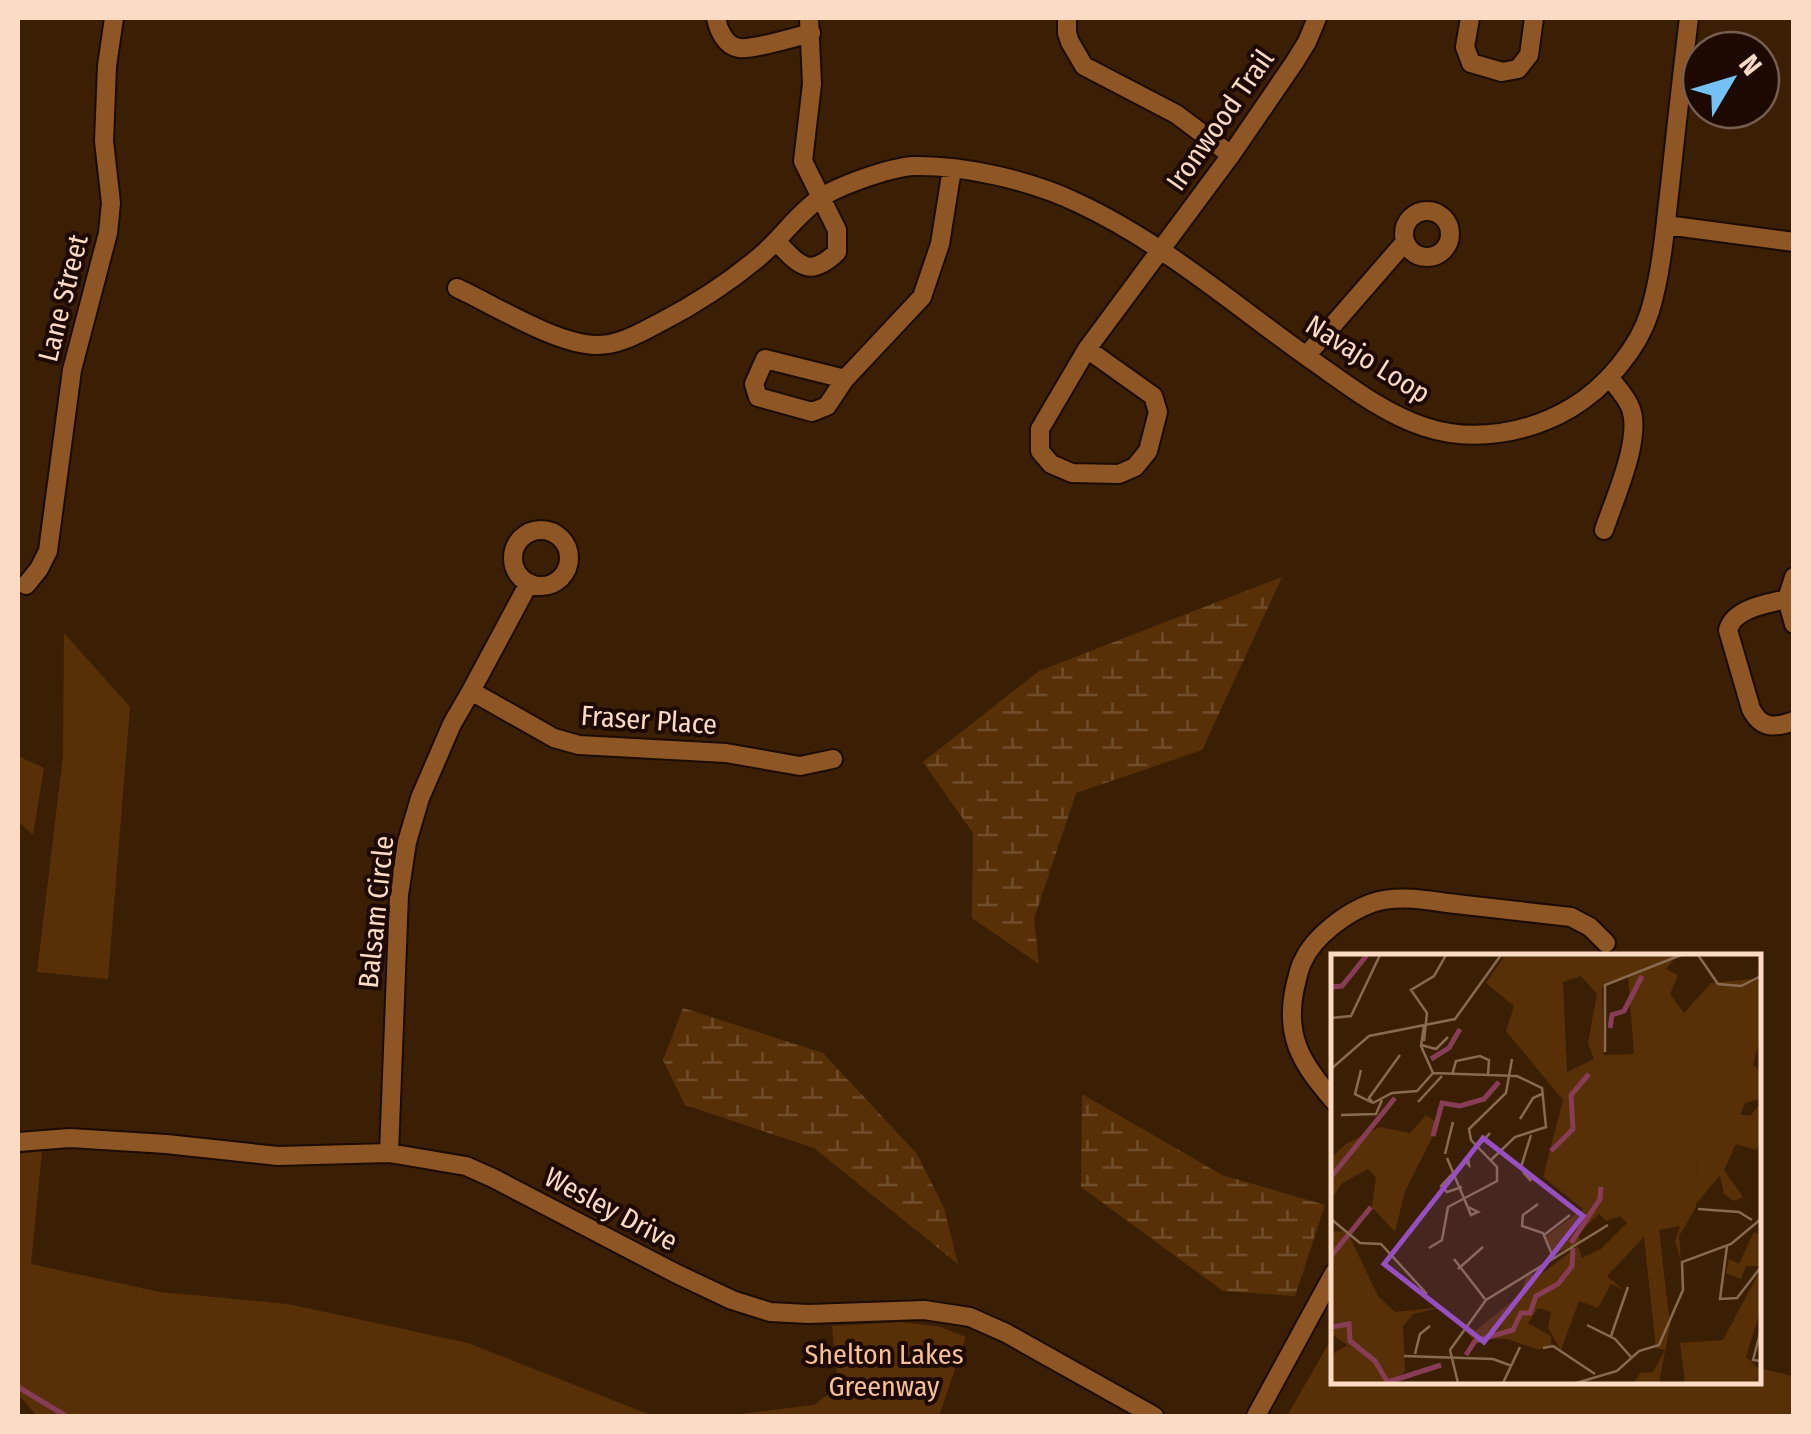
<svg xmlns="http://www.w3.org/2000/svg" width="1811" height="1434" font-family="'Fira Sans Condensed',sans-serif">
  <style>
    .green { fill: #573008 }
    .wetland { fill: url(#wetland-marsh) }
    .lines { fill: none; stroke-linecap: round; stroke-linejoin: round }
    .stream { stroke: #883d57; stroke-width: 5 }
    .minor-casing { stroke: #1c0b00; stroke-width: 22 }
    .minor { stroke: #8d5624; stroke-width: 18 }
    .labels { text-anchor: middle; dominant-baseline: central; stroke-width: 8; stroke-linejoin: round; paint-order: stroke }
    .street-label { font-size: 28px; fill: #fbdbc3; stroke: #1e0900 }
    .park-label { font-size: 28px; fill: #f6c197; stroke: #1e0900 }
    .inset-river { fill: none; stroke: #883d57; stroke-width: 5 }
    .inset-road { fill: none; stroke: #886a50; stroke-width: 2.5 }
    .view { fill: #954fc0; fill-opacity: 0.15; stroke: #954fc0; stroke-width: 5 }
    .inset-edge { fill: none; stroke: #fbdbc3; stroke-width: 5 }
  </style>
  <defs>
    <pattern id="wetland-marsh" width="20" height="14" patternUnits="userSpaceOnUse" patternTransform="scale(2.5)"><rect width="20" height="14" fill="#573008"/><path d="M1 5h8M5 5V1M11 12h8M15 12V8" fill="none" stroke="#704d2a"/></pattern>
  </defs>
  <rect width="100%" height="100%" fill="#3b1f04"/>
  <path class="green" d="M64,633L130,707L108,979L37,972L63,756Z
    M18,756L44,768L33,835L18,821Z
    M42,1151L31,1264L160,1292L288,1304L468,1343L653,1416H37L18,1394V1154Z
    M902,1322L941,1327L966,1337L939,1416H724L814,1405L838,1387L832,1326Z
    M1333,1336L1334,1382H1758L1759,1368L1793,1376V1416H1287Z"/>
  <path class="wetland" d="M1282,577L1202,750L1076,793L1034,919L1039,964L972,918L973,833L923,762L1039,671Z
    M683,1008L823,1053L917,1154L944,1208L958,1264L814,1148L685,1105L663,1060Z
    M1082,1094L1222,1175L1325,1205L1295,1296L1223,1291L1081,1187Z"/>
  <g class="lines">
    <path class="stream" d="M18,1387L66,1416"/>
    <defs>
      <path id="minor" d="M716,18C718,29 725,46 739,48C753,50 795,37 811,33
        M1067,18V33L1070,42L1084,66L1176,114L1231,155
        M1470,18L1465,47L1471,63L1502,72L1518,69L1529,55L1534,18
        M1404 234a23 23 0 1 1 46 0a23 23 0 1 1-46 0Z
        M1666,225L1794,242
        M776,241C799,265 809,279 837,252V230L803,161L812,84L809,18
        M457,288C494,305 557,345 597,345C620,345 639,333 659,323C694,305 728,283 758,258C780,240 796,215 819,199C837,186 891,167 914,166C965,165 1032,181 1078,203C1164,243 1239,309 1316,363C1350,387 1385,414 1425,427C1473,443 1529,433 1571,408C1605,388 1639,348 1650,311C1662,271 1665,227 1670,186C1676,130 1682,74 1689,18
        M1087,349L1153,396L1158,412L1148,451L1135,467L1119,474L1072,473L1051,464L1040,451V429L1087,349L1231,155L1294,63L1307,42L1317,18
        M1306,356L1405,242
        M765,359L845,379L827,406L812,412L758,397L754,384Z
        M845,379L922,297L940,244L952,169
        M513 558a28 28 0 1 1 56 0a28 28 0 1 1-56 0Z
        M1604,530C1614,500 1642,439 1631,409C1627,397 1616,386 1609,377
        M1794,577L1787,599L1794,624
        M26,585L39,569L48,551L72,370L108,233L111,203L104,141L107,66L114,18
        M1787,599C1767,604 1734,608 1728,630L1751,709C1761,729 1775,728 1794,721
        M471,691L554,738L579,745L726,753L800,766L833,759
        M1334,1101C1301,1063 1283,1035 1296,983C1298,976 1299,968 1303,961C1314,936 1347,912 1372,903C1399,894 1429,901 1456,904C1494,908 1533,913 1571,917L1590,927L1606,943
        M18,1142L70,1138L166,1144L278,1156L389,1153L466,1166L493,1178L675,1273L732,1300L770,1312L808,1314L924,1310L970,1317L1006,1333L1154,1416
        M389,1153L399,895L407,842L420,798L452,724L471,691L529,583
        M1256,1416L1334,1273"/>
    </defs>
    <use href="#minor" class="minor-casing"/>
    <use href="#minor" class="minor"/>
  </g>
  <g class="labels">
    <g class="street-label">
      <text transform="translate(1220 120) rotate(-55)">Ironwood Trail</text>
      <text transform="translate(63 298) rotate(-76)">Lane Street</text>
      <text transform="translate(1368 359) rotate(32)">Navajo Loop</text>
      <text transform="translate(649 720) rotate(4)">Fraser Place</text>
      <text transform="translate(376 912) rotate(-84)">Balsam Circle</text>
      <text transform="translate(611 1209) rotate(28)">Wesley Drive</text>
    </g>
    <g class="park-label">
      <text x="884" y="1354">Shelton Lakes<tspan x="884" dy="32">Greenway</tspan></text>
    </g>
  </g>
  <g transform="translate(1331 954)">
    <rect width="430" height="430" fill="#3b1f04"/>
    <path d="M174,1H347L335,15L347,21L339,40L353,59L380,29L430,24V81L422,111L430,117L428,145L414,149L408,163L395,158L366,201L365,253L348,282L350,307L344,287L349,272L328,276L339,371L328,429H303L309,419L322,418L334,396L325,394L313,283L276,322L293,336L280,330L267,354L248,347L230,396L217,374L220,358L207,354L197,369L220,382V391L208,396L176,385L141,384L133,376L136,370L144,377L189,341L197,317L205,324L247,292L251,304L270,295L296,269L289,262L275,267L268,260L247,280L250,288L223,300L214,283L252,255L212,223L232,146L175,77L183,52L155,29ZM297,21L303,100L273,101L271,34ZM250,22L266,40L257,89L263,105L236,118L232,28ZM95,161L108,170L74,237L64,278L41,253L45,223L37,215L11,229L0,246V204L15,190L49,173L79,179ZM16,277L47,342L64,358L113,353L82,360L72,372L74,417L62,429H0V402L16,392L0,346V278Z" fill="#573008" fill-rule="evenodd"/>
    <path d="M430,149V188L425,196L405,190L393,216L412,243L403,247L393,240L389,221L364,251L366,201L381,175L395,158L419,162ZM423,278L430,281L429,312H415L410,325L395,319L398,305L408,310ZM430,315V354L415,403L430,417V429H354L349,389L392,386Z" fill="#573008"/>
    <path d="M182,1H234L192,18L174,42ZM329,70L342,71L317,109V135L296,164L286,142L265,127L268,111L299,103ZM339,157L351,175L328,178L319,195L308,198L323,166ZM0,340L16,367L27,366L24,382L49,412L37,405L19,412L5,406L3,399L17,391L0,380Z" fill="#573008"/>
    <path class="inset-river" d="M0,33L11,32L36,1M279,74L281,61L293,57L311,22M100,105L118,94L129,75M102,182L111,149L129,152L153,145L168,128M220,197L242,175L240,141L258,120M0,223L64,144M240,289L269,245L270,233M0,302L40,253M0,373L18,370L19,387L44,407L57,429M135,401L144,387L182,376L190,359H199L205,342L227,330L241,312L242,294M57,428L110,411"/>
    <path class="inset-road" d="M367,1L387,30L410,32L430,22M0,64L20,62L49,1M93,72L90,92L102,119L186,122L211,134L215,173L184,183L160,206M93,87L96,59L80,36L103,22L115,1M90,91L105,95L117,83M274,98V31L350,1M0,115L38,82L124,65L170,1M30,116L24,140L42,149M121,121L125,107L149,102L158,106L157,121M87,148L111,122M42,149L61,139L86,137L102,119M42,149L38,144L69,101M10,161L45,160L51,146M189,165L202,144L213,139M114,200L122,168M137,203L138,211L134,207L159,179M116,204L140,261L147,258L137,253M124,217L110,232L116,238L131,233M192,218L200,227L190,213L200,181M207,250L192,261L191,272L212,279L222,303M367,255L408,258L421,266M0,265L29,289L50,290L96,340M213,281L239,261M396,292L389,345L406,344L430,313M98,294L111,286L117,253L166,227V213L140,186L138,175L175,139L181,105M123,305L154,345M127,315L152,293M256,371L284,385L300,403M430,376L422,406L430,407M280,382L297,333M212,394L222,392L264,420M84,400L89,380L99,372M73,402L162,405L181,412M127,429L119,396L155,346L277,271M172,429L189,393M245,429L286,417L308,397L328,391L352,336L351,308L400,290L430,265"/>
    <path class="view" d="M152,184L252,262L153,388L53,310Z"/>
    <rect width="430" height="430" class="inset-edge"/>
  </g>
  <rect width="1811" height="1434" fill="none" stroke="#fbdbc3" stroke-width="40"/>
  <g transform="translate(1731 80) rotate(52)"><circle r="48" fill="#1e0900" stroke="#765d4e" stroke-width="2.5"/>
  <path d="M0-8L18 38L0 25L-18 38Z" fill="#73c1f5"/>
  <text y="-15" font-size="28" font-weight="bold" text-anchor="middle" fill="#fbdbc3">N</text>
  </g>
</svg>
